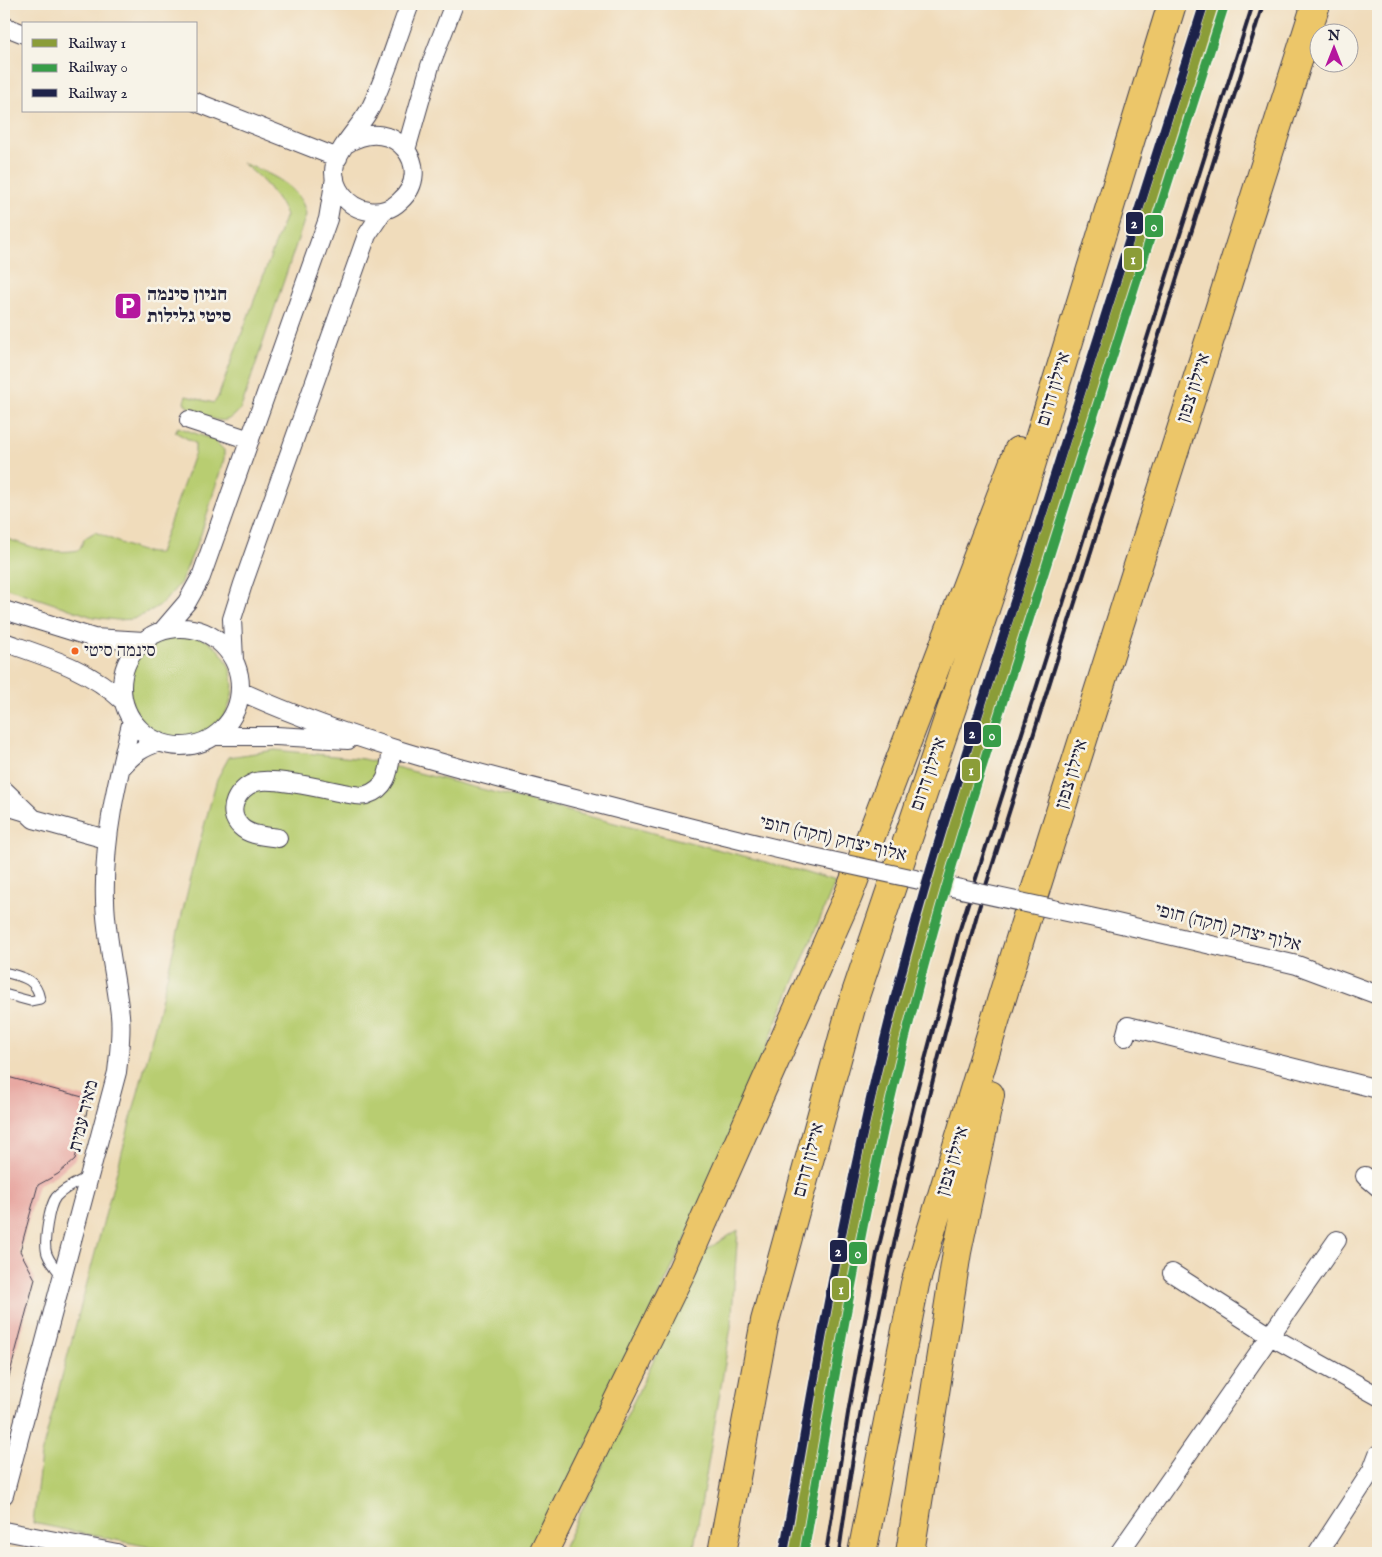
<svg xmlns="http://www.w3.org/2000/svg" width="1382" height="1557" font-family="'IM FELL English','Frank Ruhl Libre',serif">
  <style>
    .green { fill: #b8cd71; stroke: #6d7856 }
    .building { fill: #e8a8a2 }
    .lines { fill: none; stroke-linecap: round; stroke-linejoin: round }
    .service-casing { stroke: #413e4e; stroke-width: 11 }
    .minor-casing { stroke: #413e4e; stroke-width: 20 }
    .motorway-casing { stroke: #413e4e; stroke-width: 30 }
    .service { stroke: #fff; stroke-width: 9 }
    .minor { stroke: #fff; stroke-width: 18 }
    .motorway { stroke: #ecc669; stroke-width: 28 }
    .rail { stroke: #22223b; stroke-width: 4 }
    .minor-bridge-casing { stroke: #413e4e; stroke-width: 20; stroke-linecap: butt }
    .minor-bridge { stroke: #fff; stroke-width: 18 }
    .rail-1-casing { stroke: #f7f3e8; stroke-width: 12 }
    .rail-2-casing { stroke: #f7f3e8; stroke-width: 12 }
    .rail-3-casing { stroke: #f7f3e8; stroke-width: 12 }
    .rail-1 { stroke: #8b9d38; stroke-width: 9 }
    .rail-2 { stroke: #389d48; stroke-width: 9 }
    .rail-3 { stroke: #1f234a; stroke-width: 9 }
    .bus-dot { fill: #f26522; stroke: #f7f3e8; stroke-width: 2 }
    .labels { text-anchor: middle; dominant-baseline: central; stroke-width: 5; stroke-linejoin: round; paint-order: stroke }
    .bus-label { font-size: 18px; fill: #22223b; stroke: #f7f3e8; text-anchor: start }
    .poi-label { font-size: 19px; font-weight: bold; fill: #22223b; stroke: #f7f3e8; text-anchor: start }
    .street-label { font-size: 19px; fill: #22223b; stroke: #f7f3e8 }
    .line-badge { stroke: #f7f3e8; stroke-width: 2 }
    .badge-label { font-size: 14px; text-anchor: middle; font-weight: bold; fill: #fff }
  </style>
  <rect width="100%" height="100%" fill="#f7f3e8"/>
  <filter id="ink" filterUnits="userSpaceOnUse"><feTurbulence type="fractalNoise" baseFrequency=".02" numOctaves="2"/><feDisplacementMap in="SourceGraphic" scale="10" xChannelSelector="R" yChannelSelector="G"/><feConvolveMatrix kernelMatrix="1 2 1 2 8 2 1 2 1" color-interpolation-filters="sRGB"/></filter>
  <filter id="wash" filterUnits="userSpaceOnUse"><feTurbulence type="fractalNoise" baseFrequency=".0096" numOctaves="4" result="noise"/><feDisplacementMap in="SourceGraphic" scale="20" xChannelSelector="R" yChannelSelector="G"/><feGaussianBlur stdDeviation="1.12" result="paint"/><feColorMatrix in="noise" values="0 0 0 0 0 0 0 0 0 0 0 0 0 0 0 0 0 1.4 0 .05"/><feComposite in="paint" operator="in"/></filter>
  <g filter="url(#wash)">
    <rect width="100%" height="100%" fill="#f0dcbb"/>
    <path class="green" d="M242,163C266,172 302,185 306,215L241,408C237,413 233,418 226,420C217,423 188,411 184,402L186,396L214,403L218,397L286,215C276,193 261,177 242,163Z
      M178,427L214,440L224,450V459L201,534L181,582L163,603L147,613L133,619L117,620L93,617L4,587V538C29,546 51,555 79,550L85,538L95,532C113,539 141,555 159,553L195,452V443L175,432Z
      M129 686a52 52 0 1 1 104 0a52 52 0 1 1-104 0Z
      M275,750L364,759L763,861L835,883L686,1239L535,1553H179L33,1523L41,1455L148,1055L197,852L217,779L229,757Z
      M738,1230L731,1327L693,1553H561L706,1250Z"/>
    <g id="blocks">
      <path class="building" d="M4,1076L90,1099L75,1159L58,1174L38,1185L20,1251L35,1279L8,1380H4Z"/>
    </g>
  </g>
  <g filter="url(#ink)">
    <use href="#blocks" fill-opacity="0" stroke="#413e4e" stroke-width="1"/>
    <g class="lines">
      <defs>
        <path id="service" d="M4,810L27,817
          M4,972C22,977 36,978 40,999L30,1001L4,994
          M62,1276C56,1269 50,1262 47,1254C43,1243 49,1206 56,1197C64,1188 78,1182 89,1176"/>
        <path id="minor" d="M4,26L24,34
          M196,102L338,158
          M348,143C395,114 436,169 400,201C392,209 380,213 369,211C347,208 330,186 335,164C340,145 362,125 371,107C387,74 397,38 410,4
          M406,150L430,66L454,4
          M189,420L250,440
          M4,610L94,638L144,641
          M122 687a59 59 0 1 1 118 0a59 59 0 1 1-118 0Z
          M163,630L187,602L201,577L328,219L335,178
          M4,642C47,657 89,669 123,701
          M234,660L232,619L243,584L367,235L383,211
          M240,691C348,740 460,769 575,798C648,817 721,836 795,853
          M214,736H276L348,740
          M121,768C133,754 143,747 160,742
          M4,790L34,819L106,839
          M278,838C266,836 250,836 241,827C224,811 238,788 256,782C273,777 323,789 343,793C350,794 360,797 366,795C389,788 389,769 392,749
          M1104,920L1297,965L1378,995
          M1125,1037L1128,1026L1378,1089
          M1365,1176L1378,1187
          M1172,1273L1272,1337L1378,1396
          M4,1495L117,1072C119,1053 122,1034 120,1015C116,977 106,939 105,901C103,838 117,780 132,720
          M4,1531L117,1553
          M1119,1553L1337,1240
          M1318,1553L1372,1470L1378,1454"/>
        <path id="motorway" d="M543,1553L682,1270L848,896L1018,451
          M722,1553L765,1321L851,1008L1007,544L1172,4
          M862,1553L915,1284L1023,929L1316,4
          M910,1553L957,1252L990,1095"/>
      </defs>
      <use href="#service" class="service-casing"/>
      <use href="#minor" class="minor-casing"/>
      <use href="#motorway" class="motorway-casing"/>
      <use href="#service" class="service"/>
      <use href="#minor" class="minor"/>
      <use href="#motorway" class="motorway"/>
      <path class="rail" d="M826,1553L849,1407L877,1254L913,1105L958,935L1253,4
        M839,1553C868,1335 919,1122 978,911L1263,4"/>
      <defs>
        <path id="minor-bridge" d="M795,853L1104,920"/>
      </defs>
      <use href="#minor-bridge" class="minor-bridge-casing"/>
      <use href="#minor-bridge" class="minor-bridge"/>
      <defs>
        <path id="rail-1" d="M794,1553C826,1367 857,1182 905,999C942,856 988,715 1033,574C1093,384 1154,194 1214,4"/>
        <path id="rail-2" d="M804,1553C836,1368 867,1182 915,1000C952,857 998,716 1043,576C1103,386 1163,197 1224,7"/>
        <path id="rail-3" d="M784,1551C816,1366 848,1180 895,998C931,857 977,719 1021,581C1082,388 1143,196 1204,4"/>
      </defs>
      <use href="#rail-1" class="rail-1-casing"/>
      <use href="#rail-2" class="rail-2-casing"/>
      <use href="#rail-3" class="rail-3-casing"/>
      <use href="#rail-1" class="rail-1"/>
      <use href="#rail-2" class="rail-2"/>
      <use href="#rail-3" class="rail-3"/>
    </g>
  </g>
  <defs>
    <symbol id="parking-square" viewBox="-11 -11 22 22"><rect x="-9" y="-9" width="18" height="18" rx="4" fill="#b5179e" stroke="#f7f3e8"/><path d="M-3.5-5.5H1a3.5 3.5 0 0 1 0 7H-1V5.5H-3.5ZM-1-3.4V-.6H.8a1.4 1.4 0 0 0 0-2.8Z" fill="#fff"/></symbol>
  </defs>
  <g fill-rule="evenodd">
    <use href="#parking-square" x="112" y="290" width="32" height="32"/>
  </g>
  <circle class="bus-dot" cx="75" cy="651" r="4.5"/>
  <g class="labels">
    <g class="bus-label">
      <text x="84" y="651">סינמה סיטי</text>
    </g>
    <g class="poi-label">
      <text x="147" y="295">חניון סינמה<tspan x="147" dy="22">סיטי גלילות</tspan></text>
    </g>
    <g class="street-label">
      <text transform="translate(1194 388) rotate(-72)">איילון צפון</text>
      <text transform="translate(1054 389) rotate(-73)">איילון דרום</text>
      <text transform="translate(929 774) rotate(-71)">איילון דרום</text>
      <text transform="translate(1072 774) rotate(-73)">איילון צפון</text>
      <text transform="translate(833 839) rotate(13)">אלוף יצחק (חקה) חופי</text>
      <text transform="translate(1228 928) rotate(14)">אלוף יצחק (חקה) חופי</text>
      <text transform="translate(84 1116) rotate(-76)">מאיר עמית</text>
      <text transform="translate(809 1160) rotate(-75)">איילון דרום</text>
      <text transform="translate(953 1161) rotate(-73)">איילון צפון</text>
    </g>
  </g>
  <g class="line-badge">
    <rect x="1125" y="211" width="19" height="24" rx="5" fill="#1f234a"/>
    <rect x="1144" y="214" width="20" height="24" rx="5" fill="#389d48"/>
    <rect x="1123" y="247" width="20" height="24" rx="5" fill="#8b9d38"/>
    <rect x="963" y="721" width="19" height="24" rx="5" fill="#1f234a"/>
    <rect x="982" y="724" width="20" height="24" rx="5" fill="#389d48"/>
    <rect x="961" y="758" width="20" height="24" rx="5" fill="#8b9d38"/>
    <rect x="829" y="1239" width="19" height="24" rx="5" fill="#1f234a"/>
    <rect x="848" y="1241" width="20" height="24" rx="5" fill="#389d48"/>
    <rect x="831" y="1277" width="19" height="24" rx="5" fill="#8b9d38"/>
  </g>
  <g class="badge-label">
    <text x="1134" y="228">2</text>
    <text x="1154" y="231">0</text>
    <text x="1133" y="264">1</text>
    <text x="972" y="738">2</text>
    <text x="992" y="740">0</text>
    <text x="971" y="775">1</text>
    <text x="838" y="1256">2</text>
    <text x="858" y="1258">0</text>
    <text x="841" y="1294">1</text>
  </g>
  <rect width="1382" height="1557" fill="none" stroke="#f7f3e8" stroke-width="20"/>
  <rect x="22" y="22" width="175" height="90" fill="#f7f3e8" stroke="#a29fa3"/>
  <rect x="32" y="39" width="25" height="8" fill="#8b9d38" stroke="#a29fa3"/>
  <text x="68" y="48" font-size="15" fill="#22223b">Railway 1</text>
  <rect x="32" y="64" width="25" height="8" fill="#389d48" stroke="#a29fa3"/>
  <text x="68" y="72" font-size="15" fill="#22223b">Railway 0</text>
  <rect x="32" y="89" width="25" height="8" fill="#1f234a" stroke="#a29fa3"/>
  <text x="68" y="98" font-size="15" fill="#22223b">Railway 2</text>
  <g transform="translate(1334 48)"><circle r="24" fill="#f7f3e8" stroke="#a29fa3"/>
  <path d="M0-4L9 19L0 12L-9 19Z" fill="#b5179e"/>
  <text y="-8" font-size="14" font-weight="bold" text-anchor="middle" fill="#22223b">N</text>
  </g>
</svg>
